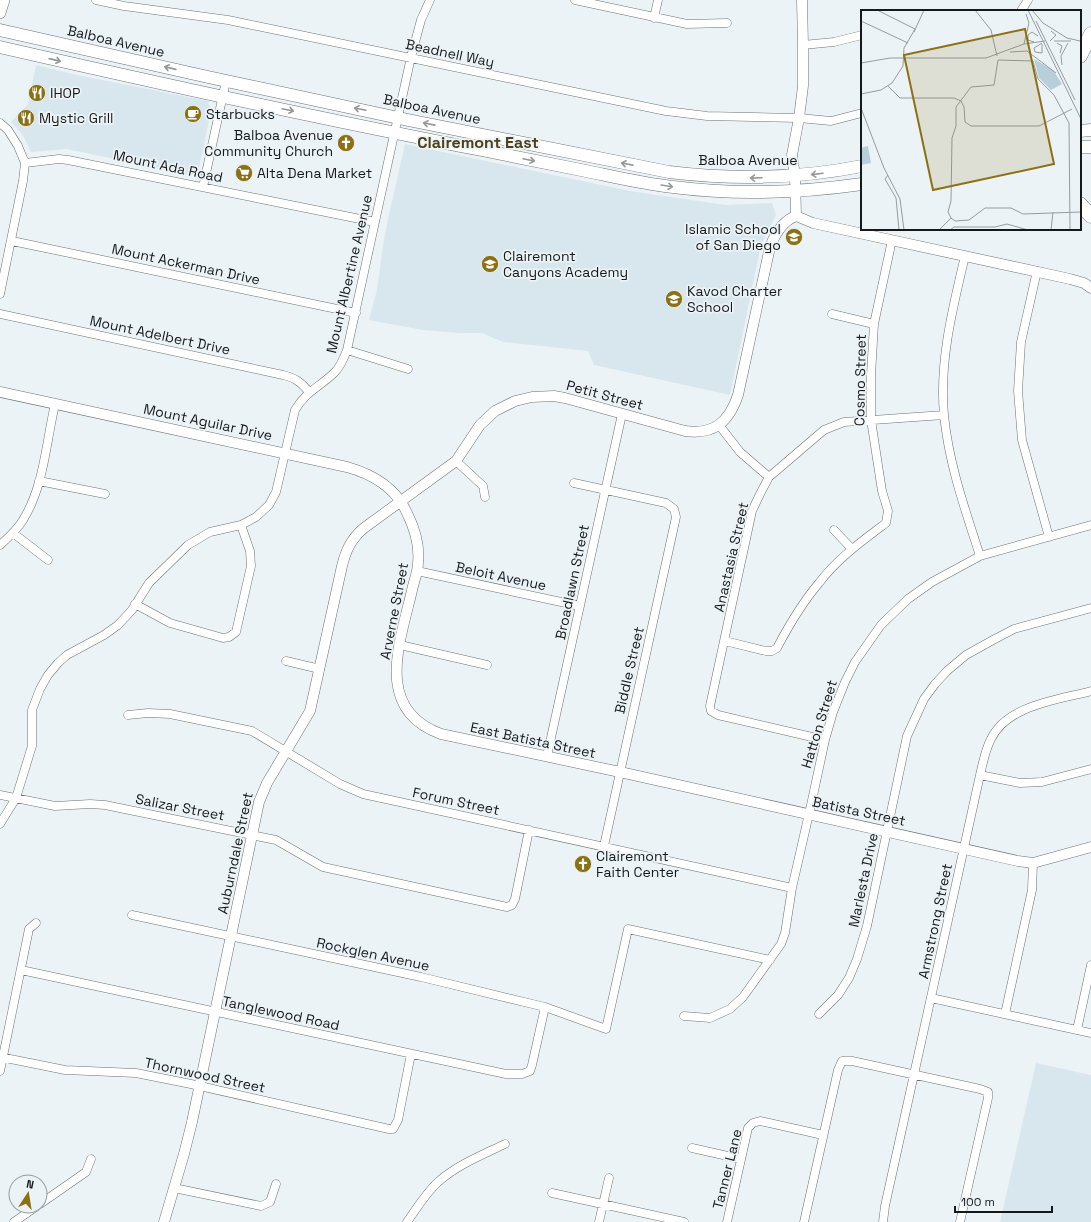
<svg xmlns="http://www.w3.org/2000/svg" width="1091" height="1222" font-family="'Space Grotesk',sans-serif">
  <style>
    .built { fill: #d8e7ee }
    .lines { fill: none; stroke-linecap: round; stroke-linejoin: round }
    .minor-casing { stroke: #6c7275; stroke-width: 9 }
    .tertiary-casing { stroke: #6c7275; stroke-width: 11 }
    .secondary-casing { stroke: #6c7275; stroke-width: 12 }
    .primary-casing { stroke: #6c7275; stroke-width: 13 }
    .motorway-casing { stroke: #6c7275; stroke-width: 15 }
    .minor { stroke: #fff; stroke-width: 8 }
    .tertiary { stroke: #fff; stroke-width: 10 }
    .secondary { stroke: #fff; stroke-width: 11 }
    .primary { stroke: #fff; stroke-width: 12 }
    .motorway { stroke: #fff; stroke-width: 14 }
    .oneway { stroke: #969898 }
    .labels { text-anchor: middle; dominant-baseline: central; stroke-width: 3.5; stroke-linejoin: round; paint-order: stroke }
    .street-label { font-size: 14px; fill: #16191a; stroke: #ecf3f6 }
    .poi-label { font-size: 14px; fill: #16191a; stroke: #ecf3f6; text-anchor: start }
    .quarter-label { font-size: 16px; font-weight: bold; fill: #4d4018; stroke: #ecf3f6 }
    .inset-road { fill: none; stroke: #969c9e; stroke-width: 1 }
    .view { fill: #8c7114; fill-opacity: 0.15; stroke: #8c7114; stroke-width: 2 }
    .inset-edge { fill: none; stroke: #16191a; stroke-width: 2 }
  </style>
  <rect width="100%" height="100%" fill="#ecf3f6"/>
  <path class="built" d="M36,65L77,75L208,101L211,111L199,168L195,174L190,175L67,149L31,152L22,134L11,122L28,104Z
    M405,144L630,191L726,205L772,203L776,215L761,245L730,395L594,365L588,351L503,342L482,333H459L423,330L369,320L377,290L383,245L388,219Z
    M1036,1063L1091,1075V1222H1000Z"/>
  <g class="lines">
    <defs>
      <path id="minor" d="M96,0L124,6L228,20L666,111L707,116L799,118L831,121L862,113
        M575,0L687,24L727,23
        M1021,11L1028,0
        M654,18L658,0
        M803,45L834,42L862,35
        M0,123L8,130L18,146L25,163L23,181L0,294
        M25,163L59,159L68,160L375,222
        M203,187L226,81
        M12,241L356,313
        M965,256C953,307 939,361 944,415C949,465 965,509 980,556
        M1037,271L1021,342L1018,391L1022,440L1049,537
        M0,314L283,375C295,378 301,382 309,392
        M832,314L874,324
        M347,350L408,369
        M719,425L740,452L769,477
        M456,461L483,486L485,497
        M39,481L105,494
        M574,483L666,503L674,509L676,517L604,846
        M834,530L852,549
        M13,533L48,560
        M0,545C8,538 17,530 23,520C44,486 46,443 55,404
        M417,571L580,606
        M135,604L170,623L223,638L229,637L236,632L251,566L250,551L241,525
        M725,641L766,651H772L777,648C789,625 802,603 819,583C837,559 862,541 886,523L888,511L882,491L871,420V375L874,324L892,240
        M400,645L487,665
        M286,661L320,669
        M128,715L148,713L170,714L252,731L340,784L363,794L792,888
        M825,740L718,715L711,711L710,706L752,511L760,494L769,477L824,430L844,422L944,415
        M547,756L622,414
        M980,775L1020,783L1042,782L1091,769
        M0,795L55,806L90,804L105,805L261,837L276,840L323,867L507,907L512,905L515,899L529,830
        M0,824L16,798L32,746V710L40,689L48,675L58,663L67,655L104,635L118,625L132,610L149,583L188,545L210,532L241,525L256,517L269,505L276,492L295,410C307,390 320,387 335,372C341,366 344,358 347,350L411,57L421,20L430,0
        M132,915L421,977L545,1007L606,1029L628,929L770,960
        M21,970L506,1074H522L530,1071L532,1065L545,1007
        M931,998L1091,1033
        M819,1014L838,995L849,978L857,959L867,926L907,736L924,699L935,684L947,671L966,655L993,640L1014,629L1091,608
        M1005,1014L1032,890L1033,863
        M684,1016L710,1018L730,1009L743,997L781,944L785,933L792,888L811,805L825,740L833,712L845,682L855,662L881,625L908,599L932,582L980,556L1091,525
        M1077,1030L1091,965
        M0,1057L65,1070L136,1073L191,1084L389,1129H393L398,1120L411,1054
        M0,1071L29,929L36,923
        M692,1148L741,1159
        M174,1188L261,1206L270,1202L276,1184
        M552,1193L684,1222
        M40,1204L86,1172L91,1159
        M14,1222L37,1206
        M407,1222C417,1208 425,1194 438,1182C457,1165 482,1155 505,1144
        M599,1222L609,1178
        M727,1222L748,1128L753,1123L760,1121L823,1135
        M804,1222L838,1070L842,1061H852L980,1089L988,1092V1098L960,1222
        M883,1222L885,1206L980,775C983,763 985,750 991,739C1007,705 1058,700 1091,691"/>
      <path id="tertiary" d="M796,216L813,223L1070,279L1084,283L1091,288
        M796,216L795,176L792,155L799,118L803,86V45L802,0
        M0,392L347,467C372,474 396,488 407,513C415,529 420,545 418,563C418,570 415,579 413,586C401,640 372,709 441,734L620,772L1018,861L1033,863L1091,847
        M164,1222L184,1154L192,1122L259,802L267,783L310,711L342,566C346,550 351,539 364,528L456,461L480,425L495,411L515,401L532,397L554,396L565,398L685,431C714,435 729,422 738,395L770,247C775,234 782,221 796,216"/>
      <path id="secondary" d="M0,13L4,0"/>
      <path id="primary" d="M0,30L208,77L408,120L669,172C735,180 797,179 862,166
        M0,47C153,82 307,116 461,146C503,154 545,163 586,171C615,177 644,184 673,187C736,195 799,193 862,184
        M1080,131L1091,130
        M1080,147H1091"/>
      <path id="motorway" d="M1080,56L1091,34
        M1080,204L1091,216"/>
    </defs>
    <use href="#minor" class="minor-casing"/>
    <use href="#tertiary" class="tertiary-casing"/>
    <use href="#secondary" class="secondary-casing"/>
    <use href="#primary" class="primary-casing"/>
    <use href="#motorway" class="motorway-casing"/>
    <use href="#minor" class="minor"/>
    <use href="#tertiary" class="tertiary"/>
    <use href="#secondary" class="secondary"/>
    <use href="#primary" class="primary"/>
    <use href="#motorway" class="motorway"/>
  </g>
  <defs><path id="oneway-shaft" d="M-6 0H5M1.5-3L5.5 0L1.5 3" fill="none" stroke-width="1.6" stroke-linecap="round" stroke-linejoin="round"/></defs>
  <g class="oneway">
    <use href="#oneway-shaft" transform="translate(55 60) rotate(13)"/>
    <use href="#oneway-shaft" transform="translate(170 68) rotate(-167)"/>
    <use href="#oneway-shaft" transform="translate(360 109) rotate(-168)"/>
    <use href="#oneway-shaft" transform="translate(288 110) rotate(12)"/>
    <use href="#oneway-shaft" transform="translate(429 124) rotate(-169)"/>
    <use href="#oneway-shaft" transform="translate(529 160) rotate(12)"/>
    <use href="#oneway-shaft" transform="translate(627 164) rotate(-169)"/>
    <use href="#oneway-shaft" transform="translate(817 174) rotate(173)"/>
    <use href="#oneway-shaft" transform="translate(756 178) rotate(178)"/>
    <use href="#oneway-shaft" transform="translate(667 186) rotate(9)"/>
  </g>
  <defs>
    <symbol id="restaurant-disc" viewBox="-11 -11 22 22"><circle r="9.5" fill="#8c7114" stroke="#ecf3f6"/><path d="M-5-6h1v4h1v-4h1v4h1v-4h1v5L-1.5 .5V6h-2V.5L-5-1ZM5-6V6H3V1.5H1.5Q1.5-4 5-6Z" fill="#fff"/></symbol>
    <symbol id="cafe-disc" viewBox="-11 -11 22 22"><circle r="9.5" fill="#8c7114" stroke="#ecf3f6"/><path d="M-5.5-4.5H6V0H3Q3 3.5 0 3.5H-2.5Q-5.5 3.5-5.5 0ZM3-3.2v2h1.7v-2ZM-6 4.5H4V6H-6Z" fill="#fff"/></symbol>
    <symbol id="church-disc" viewBox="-11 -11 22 22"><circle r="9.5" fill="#8c7114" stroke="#ecf3f6"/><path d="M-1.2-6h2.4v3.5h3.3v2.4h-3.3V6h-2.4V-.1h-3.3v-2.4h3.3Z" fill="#fff"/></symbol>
    <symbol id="supermarket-disc" viewBox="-11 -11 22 22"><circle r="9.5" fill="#8c7114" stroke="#ecf3f6"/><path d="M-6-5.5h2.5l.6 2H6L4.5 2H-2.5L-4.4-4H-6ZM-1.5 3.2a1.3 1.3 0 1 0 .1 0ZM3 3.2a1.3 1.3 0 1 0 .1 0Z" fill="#fff"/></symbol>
    <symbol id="school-disc" viewBox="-11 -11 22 22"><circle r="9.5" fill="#8c7114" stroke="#ecf3f6"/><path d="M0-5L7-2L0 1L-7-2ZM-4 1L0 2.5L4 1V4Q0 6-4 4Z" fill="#fff"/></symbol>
  </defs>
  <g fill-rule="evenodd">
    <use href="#restaurant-disc" x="27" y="83" width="20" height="20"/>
    <use href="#cafe-disc" x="183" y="104" width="20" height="20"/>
    <use href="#restaurant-disc" x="16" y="108" width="20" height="20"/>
    <use href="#church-disc" x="336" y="133" width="20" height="20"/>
    <use href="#supermarket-disc" x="234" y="163" width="20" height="20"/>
    <use href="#school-disc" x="784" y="227" width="20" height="20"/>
    <use href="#school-disc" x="480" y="254" width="20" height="20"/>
    <use href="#school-disc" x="664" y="289" width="20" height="20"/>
    <use href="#church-disc" x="573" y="854" width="20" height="20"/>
  </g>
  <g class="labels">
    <g class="street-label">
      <text transform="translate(116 41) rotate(13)">Balboa Avenue</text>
      <text transform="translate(450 53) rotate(12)">Beadnell Way</text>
      <text transform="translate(432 109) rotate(12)">Balboa Avenue</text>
      <text x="748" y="160">Balboa Avenue</text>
      <text transform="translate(168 166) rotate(12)">Mount Ada Road</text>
      <text transform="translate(186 264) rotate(12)">Mount Ackerman Drive</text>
      <text transform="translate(349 274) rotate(-77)">Mount Albertine Avenue</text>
      <text transform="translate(160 335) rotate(12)">Mount Adelbert Drive</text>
      <text transform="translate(860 380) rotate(-89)">Cosmo Street</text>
      <text transform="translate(605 395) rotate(15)">Petit Street</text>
      <text transform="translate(208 422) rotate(12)">Mount Aguilar Drive</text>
      <text transform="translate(731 557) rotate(-77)">Anastasia Street</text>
      <text transform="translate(501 576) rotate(12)">Beloit Avenue</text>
      <text transform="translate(572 582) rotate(-78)">Broadlawn Street</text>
      <text transform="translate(394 611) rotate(-79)">Arverne Street</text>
      <text transform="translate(629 670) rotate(-77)">Biddle Street</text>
      <text transform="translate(819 724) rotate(-73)">Hatton Street</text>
      <text transform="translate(533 740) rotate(12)">East Batista Street</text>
      <text transform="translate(456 801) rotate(12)">Forum Street</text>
      <text transform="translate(180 807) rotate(11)">Salizar Street</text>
      <text transform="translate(859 811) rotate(12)">Batista Street</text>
      <text transform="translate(235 853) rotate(-78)">Auburndale Street</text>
      <text transform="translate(863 880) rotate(-78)">Marlesta Drive</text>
      <text transform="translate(935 921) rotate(-78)">Armstrong Street</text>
      <text transform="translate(373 954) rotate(12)">Rockglen Avenue</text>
      <text transform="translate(281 1013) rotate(12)">Tanglewood Road</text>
      <text transform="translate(205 1075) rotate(12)">Thornwood Street</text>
      <text transform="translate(727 1169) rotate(-76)">Tanner Lane</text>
    </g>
    <g class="poi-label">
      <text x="50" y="93">IHOP</text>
      <text x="206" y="114">Starbucks</text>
      <text x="39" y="118">Mystic Grill</text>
      <text x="333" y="135" text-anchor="end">Balboa Avenue<tspan x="333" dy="16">Community Church</tspan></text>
      <text x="257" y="173">Alta Dena Market</text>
      <text x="781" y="229" text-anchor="end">Islamic School<tspan x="781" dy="16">of San Diego</tspan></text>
      <text x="503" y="256">Clairemont<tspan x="503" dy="16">Canyons Academy</tspan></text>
      <text x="687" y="291">Kavod Charter<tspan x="687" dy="16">School</tspan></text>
      <text x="596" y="856">Clairemont<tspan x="596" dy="16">Faith Center</tspan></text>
    </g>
    <g class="quarter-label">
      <text x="478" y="142">Clairemont East</text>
    </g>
  </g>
  <g transform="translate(861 10)">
    <rect width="220" height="220" fill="#ecf3f6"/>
    <path d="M173,49L192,60L201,74L190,80L178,68ZM7,136L10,153L0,155V138Z" fill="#b7cfda"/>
    <path class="inset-road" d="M16,0L54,19M114,0L130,20L136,46M167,0L220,109M171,0L182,13L206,28L219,31M0,11L47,33M175,11L214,90M53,22L63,0M189,31L195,25L190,21M193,31H210M173,32L167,30V25L171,22L177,26M181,33L173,38L174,42L181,43V34M196,33L201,36L199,43M163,34L168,13L165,4M149,42L166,41L195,63M137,50L172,51L177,69L193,85L208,113L209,220M0,53L29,48H125L163,34L184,31M201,55L200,46L207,33M27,76L39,88H93L100,91M0,84L20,80L31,73L42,56L43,38L54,19M100,91L103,97L104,112L110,116H178L211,99M0,98L23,158L39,189L43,220M27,165L24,169L35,188L38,220M90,208L87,202L90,191L91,128L95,116V97L110,77L133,75L137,50M90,208L94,211L108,210L124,198H150L162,204L220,202M78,220L90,208M89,220L93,217H134L146,214L167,220M190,220L192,202"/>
    <path class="view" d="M164,19L193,154L72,180L43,45Z"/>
    <rect width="220" height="220" class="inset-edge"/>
  </g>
  <g transform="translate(28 1194) rotate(12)"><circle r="19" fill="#ecf3f6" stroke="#969c9e"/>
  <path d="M0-3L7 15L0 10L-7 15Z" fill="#8c7114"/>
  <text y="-6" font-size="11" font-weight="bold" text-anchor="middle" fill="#16191a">N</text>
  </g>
  <path d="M955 1206v6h97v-6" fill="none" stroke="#16191a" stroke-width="2"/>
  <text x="961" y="1206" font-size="12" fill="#16191a" stroke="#ecf3f6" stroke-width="3" paint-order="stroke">100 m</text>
</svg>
